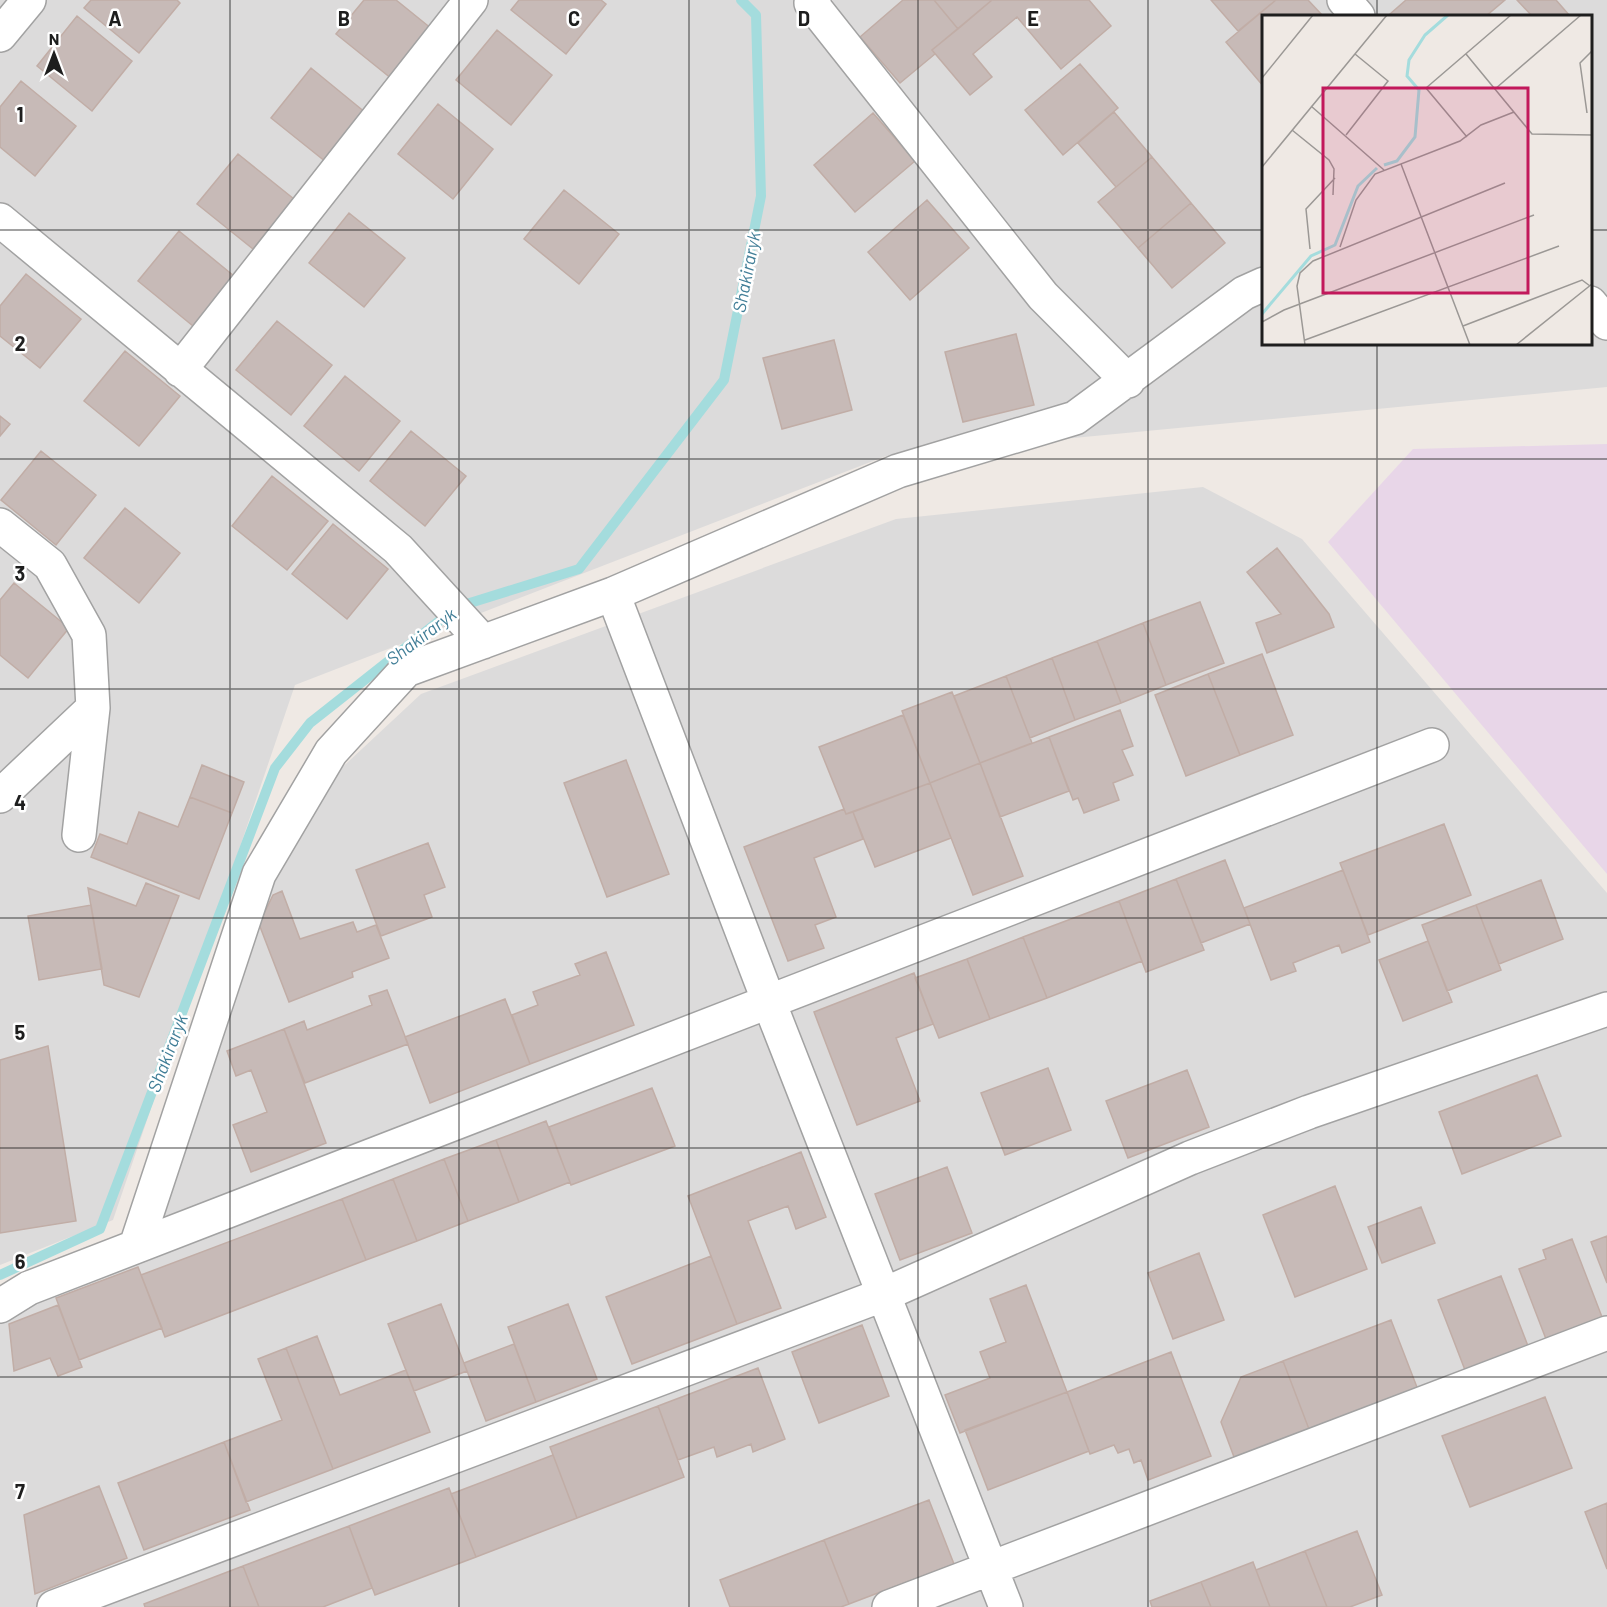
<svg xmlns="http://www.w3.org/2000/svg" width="1607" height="1607" font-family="Barlow,sans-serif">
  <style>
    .residential { fill: #dcdbdb; fill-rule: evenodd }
    .industrial { fill: #e8d6e8 }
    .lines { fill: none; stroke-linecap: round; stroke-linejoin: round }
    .stream { stroke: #a4dcdd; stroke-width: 10 }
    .building { fill: #c7bab7; stroke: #c1ada6; stroke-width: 1.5 }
    .minor-casing { stroke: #a2a2a2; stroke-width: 36 }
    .minor { stroke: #fff; stroke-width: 33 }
    .grid { fill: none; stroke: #1e1e1e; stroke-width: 1.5; stroke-opacity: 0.55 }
    .labels { text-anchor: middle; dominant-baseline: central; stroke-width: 5; stroke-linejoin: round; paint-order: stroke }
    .water-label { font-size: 18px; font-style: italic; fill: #417e97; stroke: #fff }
    .inset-river { fill: none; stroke: #a4dcdd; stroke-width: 3 }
    .inset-road { fill: none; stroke: #9b9895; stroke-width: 1.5 }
    .view { fill: #c2185b; fill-opacity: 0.15; stroke: #c2185b; stroke-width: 3 }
    .inset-edge { fill: none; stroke: #1e1e1e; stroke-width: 3 }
    .grid-label { font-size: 20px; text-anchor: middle; font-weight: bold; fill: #1e1e1e; stroke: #fff; stroke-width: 5; stroke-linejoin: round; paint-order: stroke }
  </style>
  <rect width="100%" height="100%" fill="#efe9e4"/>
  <path class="residential" d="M0,0H1607V387L886,456L295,685L113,1220L0,1265ZM1264,16H1590V344H1264Z
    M1203,487L1302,539L1607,893V1607H0V1308L142,1262L255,912L334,775L421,694L896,519Z"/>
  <path class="industrial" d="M1607,444V874L1328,542L1413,449Z"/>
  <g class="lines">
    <path class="stream" d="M0,1275L100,1229L275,768L310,723L457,607L579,569L724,380L761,196L756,15L741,0"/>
  </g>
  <path class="building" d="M91,0H177L180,3L139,53L84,8Z
    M364,0H396L432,29L392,79L336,34Z
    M519,0H601L606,4L566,54L511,10Z
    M903,0H934L958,29L932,50L935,54L900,83L860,37Z
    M934,0H992L958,29Z
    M992,0H1089L1111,26L1061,69L1017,17L973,54L992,77L970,95L932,50Z
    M1211,0H1276L1238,31Z
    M1276,0H1308L1323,16H1264V87L1226,42Z
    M1406,0H1505L1486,16H1392L1390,14Z
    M1517,0H1556L1570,16H1532Z
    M77,16L132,61L92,111L37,66Z
    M497,30L552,75L511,125L456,80Z
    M1080,64L1118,108L1063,155L1025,110Z
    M311,68L366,113L326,162L271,118Z
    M21,81L76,126L35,176L0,147V107Z
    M438,104L493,149L453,199L398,154Z
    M1114,112L1152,157L1116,187L1078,143Z
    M873,113L915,161L855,212L814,165Z
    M238,154L294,199L253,249L197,204Z
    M1152,157L1191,203L1138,248L1098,202Z
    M564,190L619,234L579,284L524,239Z
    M927,200L969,248L910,300L868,252Z
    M1191,203L1225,243L1172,288L1138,248Z
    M349,213L405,258L364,307L309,263Z
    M179,231L234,276L193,326L138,281Z
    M26,274L81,319L40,368L0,336V306Z
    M277,321L332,365L291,415L236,370Z
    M1016,334L1034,405L963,422L945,352Z
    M834,340L852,410L782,429L763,358Z
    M125,351L180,396L139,446L84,401Z
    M345,376L400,421L359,471L304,426Z
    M0,416L10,424L0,436Z
    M411,431L466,476L425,526L370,481Z
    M41,451L96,495L56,545L1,500Z
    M272,476L328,521L287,570L232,526Z
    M125,508L180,553L139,603L84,558Z
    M333,524L388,569L347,619L292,574Z
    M1277,548L1329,614L1334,627L1267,653L1256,623L1281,614L1247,572Z
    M14,583L69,628L28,678L0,655V600Z
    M1200,602L1224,663L1166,685L1143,623Z
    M1143,623L1166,685L1121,703L1097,641Z
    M1097,641L1121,703L1075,720L1052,658Z
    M1262,654L1293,735L1240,755L1208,674Z
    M1052,658L1075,720L1030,738L1006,676Z
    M1208,674L1240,755L1186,776L1155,695Z
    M1006,676L1032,743L980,763L954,696Z
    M952,692L980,763L930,783L902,711Z
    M1120,710L1133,746L1122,750L1133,775L1113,783L1119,800L1084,813L1078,798L1073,800L1049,737Z
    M903,715L930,783L846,814L819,747Z
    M1049,737L1069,791L1000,817L980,763Z
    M626,760L669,874L607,897L564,783Z
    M980,763L1023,876L973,895L930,783Z
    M202,765L244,782L232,813L190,797Z
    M930,783L951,838L875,867L853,812Z
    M190,797L232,813L199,899L91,857L100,834L127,844L139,812L178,827Z
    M844,809L846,814L853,812L863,839L814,858L836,917L815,925L824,948L788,961L744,847Z
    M1444,824L1471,895L1368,935L1340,863Z
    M428,843L445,887L424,895L432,917L381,936L356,870Z
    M1225,860L1250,924L1201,943L1176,879Z
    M1343,870L1370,942L1342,953L1339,945L1293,963L1296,971L1271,980L1244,908Z
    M1176,879L1204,950L1146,972L1119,901Z
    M1541,880L1563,939L1499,964L1476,905Z
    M146,883L179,896L139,997L104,985L88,888L136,906Z
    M282,891L300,939L353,922L357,932L376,925L389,958L352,972L353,977L289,1002L259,924L273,895Z
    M1119,901L1142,961L1047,998L1023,937Z
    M91,905L102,969L39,980L28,916Z
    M1476,905L1501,970L1447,991L1422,925Z
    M1023,937L1047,998L990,1019L967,959Z
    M1428,941L1452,1002L1403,1021L1379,960Z
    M606,952L634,1025L530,1064L512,1015L538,1005L533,992L580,975L575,964Z
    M967,959L990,1019L939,1038L915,978Z
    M914,973L933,1024L896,1038L920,1101L857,1125L814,1012Z
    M387,990L408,1044L305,1083L284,1029L304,1021L307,1030L372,1005L369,996Z
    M505,999L530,1064L430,1103L405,1037Z
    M284,1029L326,1143L251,1172L233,1125L267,1112L251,1070L236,1076L227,1051Z
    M48,1046L76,1221L0,1233V1060Z
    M1048,1068L1071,1130L1005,1155L981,1093Z
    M1187,1070L1209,1127L1128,1158L1106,1101Z
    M1537,1075L1561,1136L1462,1174L1439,1112Z
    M652,1088L675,1146L571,1185L549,1127Z
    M546,1121L570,1182L519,1202L496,1140Z
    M496,1140L519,1202L468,1221L444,1159Z
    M801,1152L826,1217L796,1229L788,1206L748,1221L781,1308L737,1324L688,1196Z
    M444,1159L468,1221L417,1241L393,1179Z
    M947,1167L972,1233L900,1260L875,1194Z
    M393,1179L417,1241L366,1260L342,1199Z
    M1335,1186L1367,1269L1295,1297L1263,1215Z
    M342,1199L366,1260L165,1337L141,1275Z
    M1421,1207L1435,1243L1382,1263L1368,1227Z
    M1607,1236V1283L1591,1242Z
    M1572,1239L1602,1317L1546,1339L1519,1269L1546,1259L1543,1250Z
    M1199,1253L1224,1320L1173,1339L1148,1273Z
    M711,1256L737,1324L632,1364L606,1297Z
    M138,1267L162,1328L79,1360L56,1298Z
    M1501,1276L1528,1346L1465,1370L1438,1300Z
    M1026,1285L1067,1392L960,1433L945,1395L990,1378L980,1352L1006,1342L990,1299Z
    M441,1304L467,1371L414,1391L388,1324Z
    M568,1304L597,1379L536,1402L508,1327Z
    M58,1305L82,1367L58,1376L50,1358L14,1371L9,1324Z
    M1391,1320L1420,1395L1312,1437L1283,1361Z
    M862,1325L889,1396L819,1423L792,1352Z
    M317,1336L340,1395L406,1370L430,1432L333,1469L286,1348Z
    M514,1344L536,1402L486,1421L464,1363Z
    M286,1348L333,1469L246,1502L224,1442L282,1420L258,1359Z
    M1171,1352L1211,1456L1148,1480L1141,1460L1134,1463L1129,1449L1118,1453L1114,1445L1090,1454L1067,1392Z
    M1283,1361L1312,1437L1237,1465L1221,1422L1241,1377Z
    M758,1368L785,1439L753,1452L751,1444L717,1457L714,1447L678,1460L658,1406Z
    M1067,1392L1089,1451L988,1490L965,1430Z
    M1545,1397L1572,1468L1470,1507L1442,1436Z
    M658,1406L684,1477L577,1518L550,1447Z
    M224,1442L250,1510L144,1550L118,1483Z
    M553,1455L577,1518L476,1557L451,1494Z
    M99,1486L127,1558L35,1594L24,1515Z
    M449,1488L476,1557L375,1595L349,1526Z
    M929,1500L954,1564L849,1604L824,1540Z
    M1607,1503V1569L1585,1512Z
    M349,1526L372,1588L323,1607H259L243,1566Z
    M1357,1531L1382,1595L1350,1607H1327L1305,1551Z
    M824,1540L849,1604L841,1607H730L720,1580Z
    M1305,1551L1327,1607H1270L1256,1570Z
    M1253,1562L1270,1607H1211L1201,1582Z
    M243,1566L259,1607H145L144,1604Z
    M1201,1582L1211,1607H1152L1150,1601Z"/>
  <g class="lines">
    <defs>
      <path id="minor" d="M814,0L811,3L1043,296L1128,381
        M1344,0L1358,16
        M0,35L29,0
        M0,220L398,549L483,642
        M1590,303L1607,323
        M180,370L471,0
        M0,525L50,565L89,635L93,708L79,835
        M613,594L769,1002L1006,1607
        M0,796L93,708
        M136,1246L259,874L331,752L406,670L613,594L898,471L1075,418L1244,293L1264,284
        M0,1306L29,1288L1432,745
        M54,1607L885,1294L1190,1158L1309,1112L1607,1009
        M889,1607L1607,1333"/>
    </defs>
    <use href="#minor" class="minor-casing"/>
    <use href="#minor" class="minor"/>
  </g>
  <path class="grid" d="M230,0V1607M459,0V1607M689,0V1607M918,0V1607M1148,0V1607M1377,0V16M0,230H1264M1590,230H1607M1377,344V1607M0,459H1607M0,689H1607M0,918H1607M0,1148H1607M0,1377H1607"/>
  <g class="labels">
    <g class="water-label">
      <text transform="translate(746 272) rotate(-79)">Shakiraryk</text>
      <text transform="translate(421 636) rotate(-37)">Shakiraryk</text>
      <text transform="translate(167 1053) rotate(-69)">Shakiraryk</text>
    </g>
  </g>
  <g transform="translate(1262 15)">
    <rect width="330" height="330" fill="#efe9e4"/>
    <path class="inset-river" d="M122,150L135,146L153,122L157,75L145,61L147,45L163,20L186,0M0,299L49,241L73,230L96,171L115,153"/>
    <path class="inset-road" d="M204,39L270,119L330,120M0,63L51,0M233,74L319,0M49,91L122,155M325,98L318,48L330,36M30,115L67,145L72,154L71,180M84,120L126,66L93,39M205,122L164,73L249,0M139,149L208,330M0,152L125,0M78,232L94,185L113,159L198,126L219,110L252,97M48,234L44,194L73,163M0,307L22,295L272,200M201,311L320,265L328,271M43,325L297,231M43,330L35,271L38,258L51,246L243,168M254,330L330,269"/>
    <path class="view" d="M61,73H266V278H61Z"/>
    <rect width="330" height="330" class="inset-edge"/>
  </g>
  <g class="grid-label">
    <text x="115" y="26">A</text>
    <text x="344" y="26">B</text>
    <text x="574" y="26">C</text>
    <text x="804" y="26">D</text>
    <text x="1033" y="26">E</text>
    <text x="20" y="122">1</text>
    <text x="20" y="351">2</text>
    <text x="20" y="581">3</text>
    <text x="20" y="810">4</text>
    <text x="20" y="1040">5</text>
    <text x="20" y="1269">6</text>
    <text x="20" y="1499">7</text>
  </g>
  <g transform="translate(54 54)" stroke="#ffffff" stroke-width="4.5" paint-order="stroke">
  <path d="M0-4.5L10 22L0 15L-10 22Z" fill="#1e1e1e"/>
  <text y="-9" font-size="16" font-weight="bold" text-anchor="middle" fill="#1e1e1e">N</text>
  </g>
</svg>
